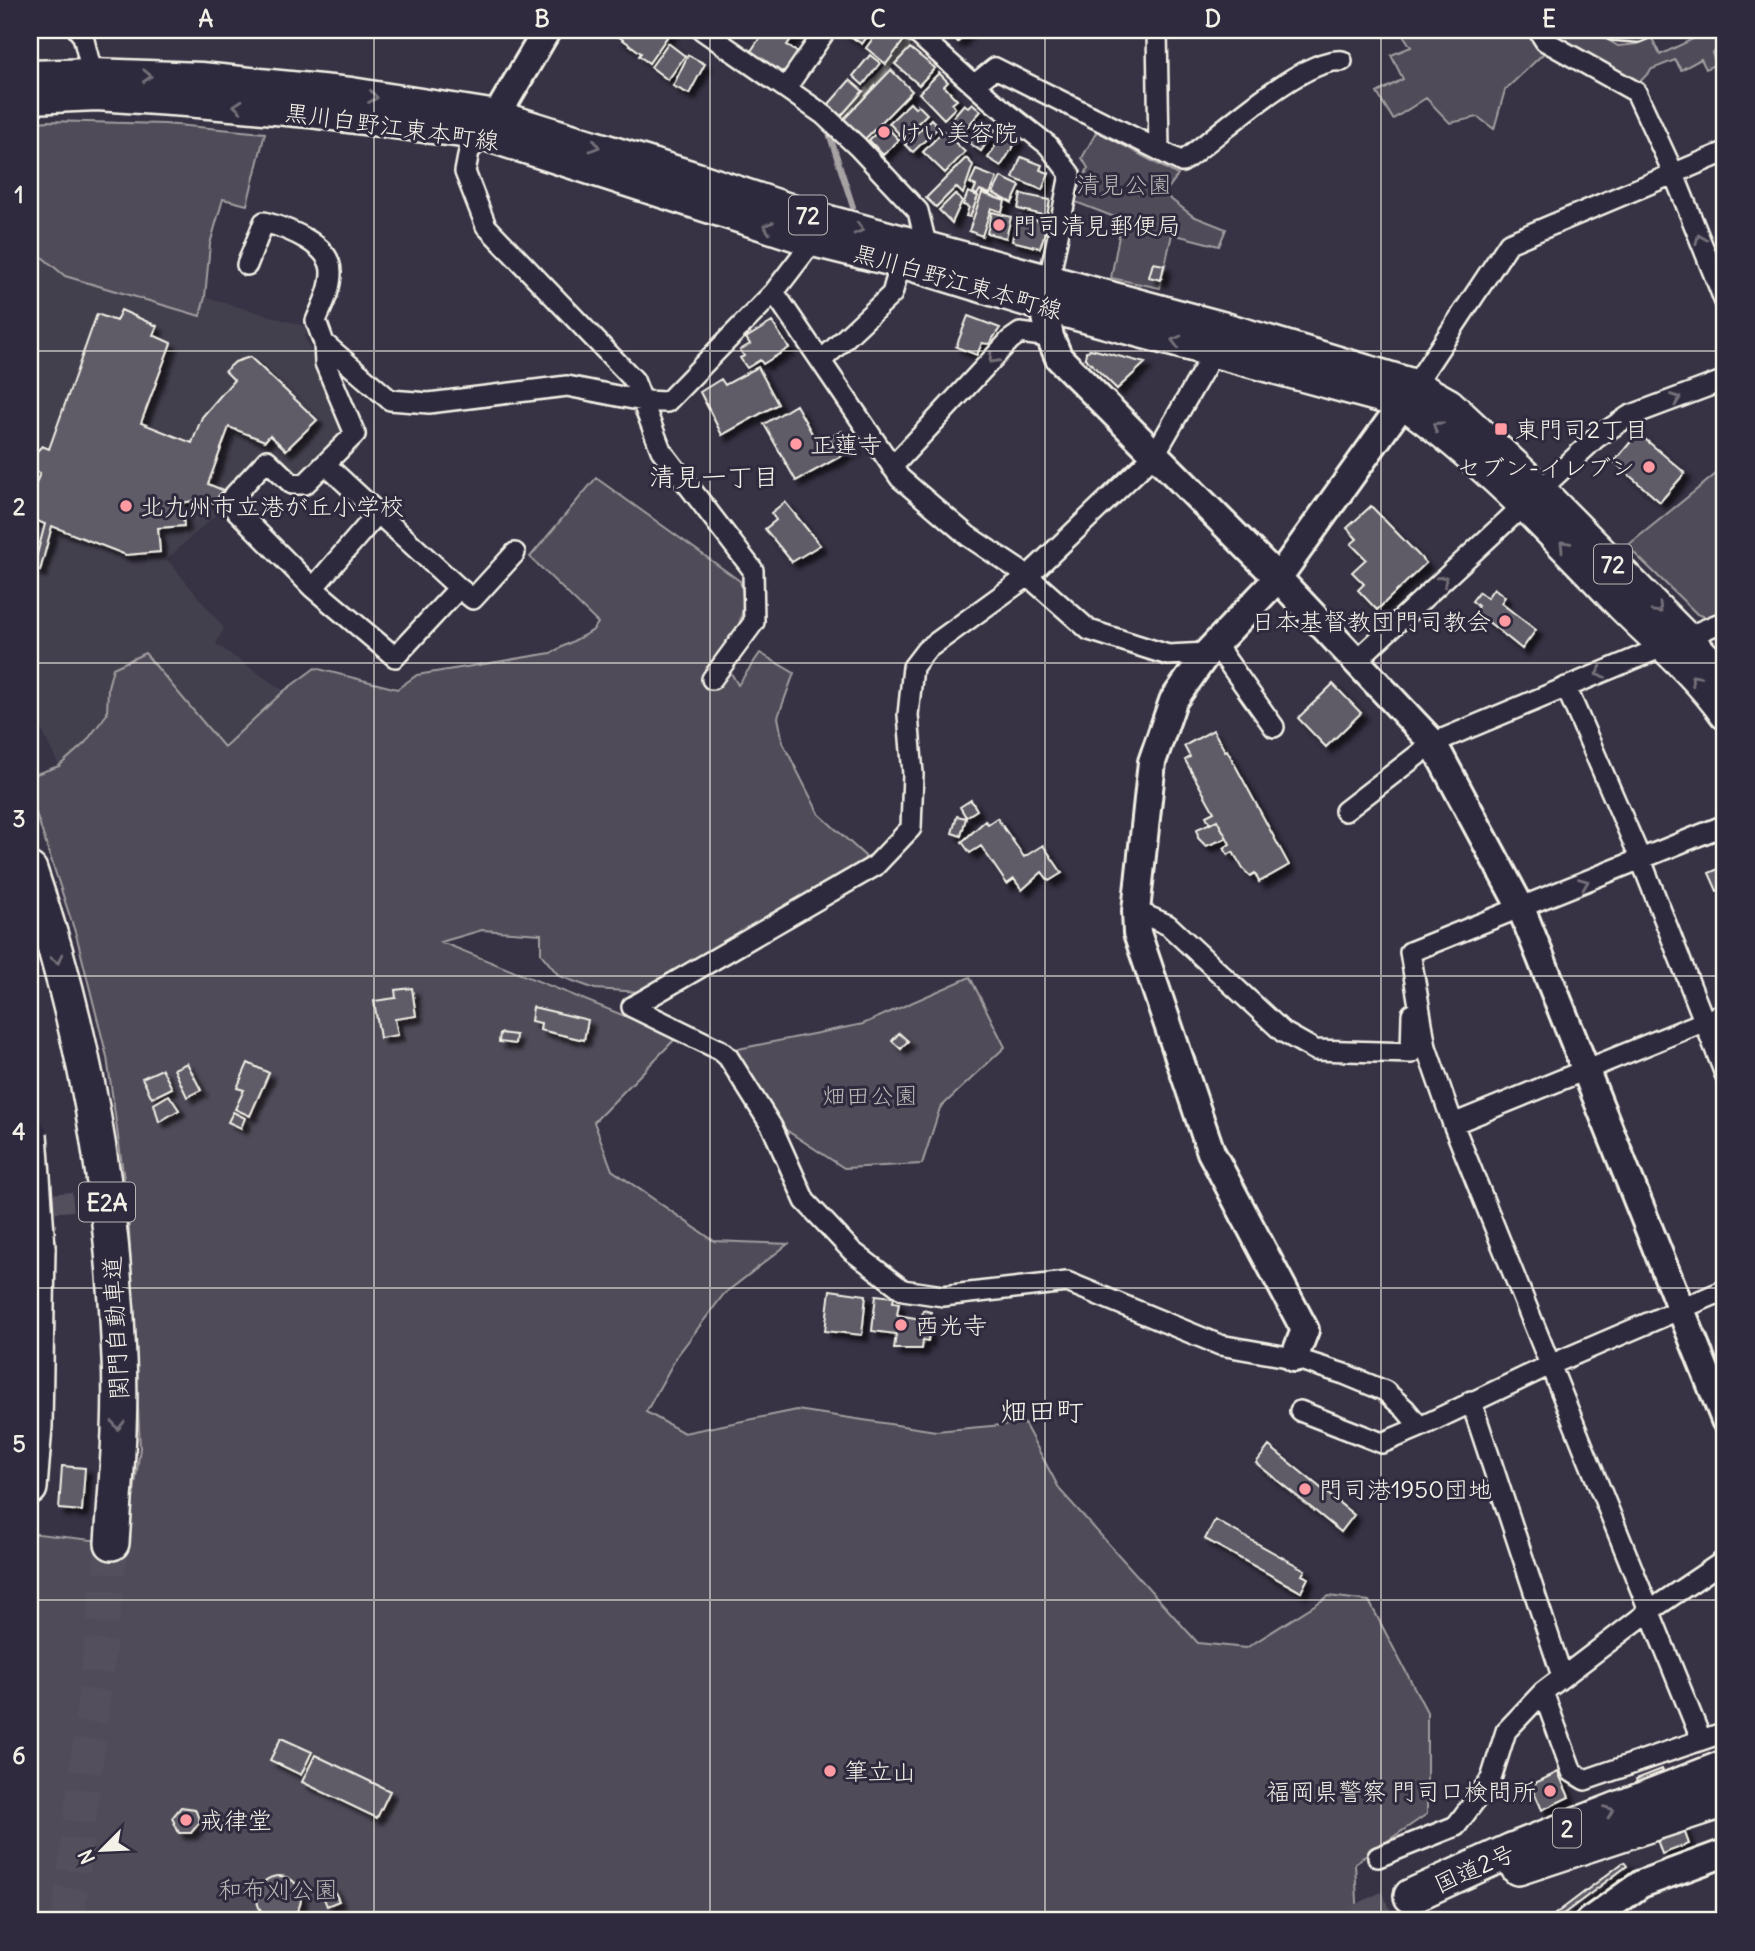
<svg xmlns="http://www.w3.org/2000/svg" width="1755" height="1951" font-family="Delius,'Klee One',sans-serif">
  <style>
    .built { fill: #433f4e }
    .green { fill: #504b59; stroke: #a29ea0; stroke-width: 2 }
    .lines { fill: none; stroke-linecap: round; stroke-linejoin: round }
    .stream { stroke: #a6a2a4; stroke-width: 6 }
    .building { fill: #5f5c67; stroke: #f4f1e8; stroke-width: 2; filter: url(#shadow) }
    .street-tunnel { stroke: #534f5d; stroke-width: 19; stroke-dasharray: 19 10; stroke-linecap: butt }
    .highway-tunnel { stroke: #534f5d; stroke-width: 33; stroke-dasharray: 33 17; stroke-linecap: butt }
    .street-casing { stroke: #f4f1e8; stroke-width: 24 }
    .secondary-casing { stroke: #f4f1e8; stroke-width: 32 }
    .primary-casing { stroke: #f4f1e8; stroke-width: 35 }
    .highway-casing { stroke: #f4f1e8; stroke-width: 38 }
    .street { stroke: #2f2a3d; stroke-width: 19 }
    .secondary { stroke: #2f2a3d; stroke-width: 26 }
    .primary { stroke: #2f2a3d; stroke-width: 30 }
    .highway { stroke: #2f2a3d; stroke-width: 33 }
    .highway-bridge-casing { stroke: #f4f1e8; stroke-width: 38; stroke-linecap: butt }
    .highway-bridge { stroke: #2f2a3d; stroke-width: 33 }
    .oneway { stroke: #747079 }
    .grid { fill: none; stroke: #f4f1e8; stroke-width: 2; stroke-opacity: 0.55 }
    .poi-dot { fill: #ff9aa2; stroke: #2f2a3d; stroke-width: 2.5 }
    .labels { text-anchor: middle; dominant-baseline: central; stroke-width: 6; stroke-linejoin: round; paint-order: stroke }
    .shield { fill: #2f2a3d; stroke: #b9b5b5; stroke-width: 2 }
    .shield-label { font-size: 23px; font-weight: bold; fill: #f4f1e8 }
    .street-label { font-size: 24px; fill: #f4f1e8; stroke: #2f2a3d }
    .poi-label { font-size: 24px; fill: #f4f1e8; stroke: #2f2a3d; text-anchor: start }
    .park-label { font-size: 24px; fill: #bbb7b6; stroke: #2f2a3d }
    .neighbourhood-label { font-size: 26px; fill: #f4f1e8; stroke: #2f2a3d }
    .quarter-label { font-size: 28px; fill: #f4f1e8; stroke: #2f2a3d }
    .neatline { fill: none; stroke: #f4f1e8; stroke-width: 2.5 }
    .grid-label { font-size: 23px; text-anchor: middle; font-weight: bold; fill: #f4f1e8 }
  </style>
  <defs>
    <filter id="shadow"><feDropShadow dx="6" dy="6" stdDeviation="2" flood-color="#0009"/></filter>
  </defs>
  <rect width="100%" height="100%" fill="#373244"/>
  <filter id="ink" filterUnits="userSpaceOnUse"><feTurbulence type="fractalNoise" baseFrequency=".0143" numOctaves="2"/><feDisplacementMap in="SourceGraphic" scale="14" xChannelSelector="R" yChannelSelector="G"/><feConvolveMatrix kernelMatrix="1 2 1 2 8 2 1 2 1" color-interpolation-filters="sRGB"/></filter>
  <g filter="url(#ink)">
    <path class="built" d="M30,247L65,276L200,315L205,297L308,327L305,338L333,394L346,429L339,442L303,474L294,473L267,450L222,502L221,510L167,559L224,628L216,644L284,691L224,747L145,653L108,687L107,714L85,743L59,766L30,706Z"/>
    <path class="green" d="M1400,30H1531L1545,52L1505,90L1494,129L1478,117L1450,123L1426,98L1393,119L1377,93L1403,79L1391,55L1411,47Z
      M1550,30H1591L1618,46L1638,44L1651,36L1660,55L1697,37L1694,30H1725V47L1712,53L1716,64L1706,69L1701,59L1681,70L1675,60L1652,69L1637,85L1552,34Z
      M48,121L165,124L265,133L247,205L223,199L210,244L205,297L200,316L65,276L30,247V123Z
      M1097,131L1178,175L1164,194L1193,216L1226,229L1219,246L1172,234L1160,288L1111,278L1122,220L1073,201L1088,168L1082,158Z
      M1721,470L1725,481V610L1706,617L1697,614L1627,546Z
      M596,478L740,581C748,605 740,637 720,654L738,685L760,653L794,673L778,717L783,743L819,814L865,856V863L640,992L595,989L559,976L541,954V934L482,930L441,942L677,1037L594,1122L612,1170L714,1241L788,1244L724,1294L677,1356L646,1412L684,1433L797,1410L936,1431L1024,1423L1060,1490L1198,1643L1246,1648L1329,1596L1369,1601L1427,1712V1814L1355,1863L1358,1921H30V1533L127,1544L140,1448L128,1209L107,1057L77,938L30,795V776L59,766L85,743L107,714L108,687L113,668L145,653L224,747L284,691L315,668L397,689L417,675L551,653L592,631L598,623L530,557Z
      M970,977L1005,1047L940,1108L922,1164L844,1168L783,1128L733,1050L863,1024Z"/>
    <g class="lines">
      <path class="stream" d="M841,120L912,39
        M829,133L853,207"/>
    </g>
    <path class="building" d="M623,30H672L649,63L639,56L641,53L618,36Z
      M765,30L796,32L787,45L798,53L786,70L780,72L751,51Z
      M841,30H872L862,44Z
      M879,30H892L905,39L886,64L866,48Z
      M945,30H969L958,42Z
      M668,43L685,56L668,80L651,67Z
      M910,48L935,68L919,85L895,64Z
      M688,55L705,64L689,94L673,86Z
      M870,55L880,63L863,85L853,76Z
      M891,70L912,91L865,139L844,119Z
      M939,73L948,82L944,86L957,100L952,104L955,108L944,119L919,93Z
      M850,80L863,91L841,116L828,105Z
      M910,103L915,108L918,105L927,114L903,138L889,123Z
      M972,103L981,111L961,134L948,123L964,104L968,107Z
      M931,119L939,127L913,152L905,145Z
      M983,122L995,130L981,151L969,143Z
      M885,125L899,140L883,155L869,140Z
      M1005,130L1018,139L1001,166L988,158Z
      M943,131L965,152L945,173L923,152Z
      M1021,157L1042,165L1040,170L1049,173L1042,190L1013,178Z
      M966,158L973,165L963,194L956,187L936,207L926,198Z
      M976,170L997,178L990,194L980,190L977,195L973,193L976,186L970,183Z
      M1001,177L1020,186L1012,203L993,193Z
      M968,192L978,196L970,217L966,216L969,207L963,205Z
      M982,193L1005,201L1002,212L991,208L982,236L969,231Z
      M955,194L962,201L952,223L939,210Z
      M1021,194L1050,200L1047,216L1018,209Z
      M992,212L1011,217L1006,238L987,233Z
      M1017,216L1048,223L1040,248L1012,241Z
      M1153,263L1164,265L1161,280L1149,277Z
      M121,310L157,326L153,335L171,343L141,423L192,443L202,417L234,380L225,371L235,362L250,357L317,420L286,450L270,435L265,441L229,427L208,484L225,491L220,505L203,499L182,503L184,526L158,528L160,552L126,555L52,526L40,571L33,569L45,524L30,518V499L40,473L33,470L32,456L42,446L49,449L97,314L116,321Z
      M968,316L1000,328L989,344L982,343L977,355L956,347Z
      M772,322L789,348L763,364L760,360L747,368L740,358L744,356L740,350L750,344L746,338Z
      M1091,349L1095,350L1145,363L1117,389L1085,358L1086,352Z
      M758,367L778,404L722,435L700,392L721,379L725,385Z
      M796,405L822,451L833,446L829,438L842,431L856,448L796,481L764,424Z
      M1638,433L1685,473L1660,502L1614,462Z
      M785,502L820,545L792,562L765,529L776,520L771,513Z
      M1371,506L1426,563L1377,610L1358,590L1364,584L1352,572L1366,559L1351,544L1357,539L1347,528Z
      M1494,588L1505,597L1501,603L1536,630L1522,649L1475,611L1478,606L1472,601L1479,592L1487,598Z
      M1333,684L1361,713L1326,747L1298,718Z
      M1213,730L1225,751L1227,750L1289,865L1259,882L1255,873L1250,876L1243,869L1233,852L1228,855L1224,848L1230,844L1217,820L1210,824L1206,816L1214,812L1185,760L1190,757L1184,746Z
      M971,800L977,810L966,817L960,807Z
      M957,816L966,818L961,836L952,833Z
      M997,818L1024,857L1043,845L1062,873L1049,881L1042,872L1022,890L1014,879L1007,884L981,846L970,853L962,842L985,821L988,824Z
      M1217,820L1227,838L1206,846L1198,838L1197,829Z
      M1725,866V888L1717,891L1709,873Z
      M412,988L416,1016L395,1019L398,1035L380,1038L374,1001L396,998L395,990Z
      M533,1007L588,1020L584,1040L540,1030L541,1023L531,1021Z
      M500,1033L516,1035L515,1044L499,1042Z
      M899,1033L908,1041L901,1049L892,1041Z
      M187,1063L201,1090L187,1097L174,1069Z
      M248,1063L269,1073L250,1116L235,1109L244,1090L237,1088Z
      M162,1069L172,1088L152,1098L142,1078Z
      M169,1095L179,1110L159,1122L154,1104Z
      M233,1112L245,1118L241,1128L228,1122Z
      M830,1290L866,1295L862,1335L825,1331Z
      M876,1295L894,1297L893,1302L899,1303L897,1315L922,1319L923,1310L931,1312L928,1341L923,1340L922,1349H894L896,1334L872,1331Z
      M1269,1446L1354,1515L1341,1532L1256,1463Z
      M62,1466L85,1468L82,1511L59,1509Z
      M1215,1520L1305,1570L1302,1575L1308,1578L1301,1592L1205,1539Z
      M281,1738L312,1752L301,1775L270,1760Z
      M315,1755L390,1791L377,1818L302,1782Z
      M1662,1769L1689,1844L1662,1854L1636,1779Z
      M1558,1772L1569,1797L1542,1810L1531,1785Z
      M181,1807L195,1809L200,1822L191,1833H179L172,1818Z
      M1624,1862L1627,1866L1554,1921H1546Z
      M257 1898a22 22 0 1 1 44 0a22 22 0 1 1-44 0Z
      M332,1886L339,1901L327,1906L321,1891Z"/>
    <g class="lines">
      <path class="street-tunnel" d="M54,1203L126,1197"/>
      <path class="highway-tunnel" d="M68,1921L112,1543
        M1359,1921L1411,1896"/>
      <defs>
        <path id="street" d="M78,30L83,36L95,85
          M702,30L824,115L858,147L918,211L927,248
          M913,30L992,101L1048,145L1070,174L1047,291
          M1157,30L1159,150L1182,162C1217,137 1302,57 1342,61
          M1538,30L1545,41L1636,92L1673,172L1725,302
          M1613,30L1638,32L1642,30
          M974,85L995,68L1159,150
          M786,88L826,30
          M485,135L469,151L465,172L486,226L634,380L661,450L753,570L754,622L712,679
          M813,241L774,292L900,478L968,536L1028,576L1089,630L1168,655L1207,653
          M247,265L264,222C286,228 332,244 331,273C331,290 322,306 316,321L324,343
          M821,361L892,294L901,262
          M1409,394L1509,243L1725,152
          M326,465L459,588
          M892,467L1010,340L1020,333L1050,337
          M515,553L473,599L459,588L395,657L313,588L228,502L267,460L292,484H305L355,434L325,363L324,343L390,400L429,403L567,386L643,401L667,402L774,292
          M313,588L378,513
          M1215,644L1274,727
          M1357,660L1596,438L1629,416L1725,380
          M1566,687L1641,860L1725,1074
          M1345,811L1433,743L1725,621
          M1136,911L1168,925L1283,1032L1315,1050L1411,1053L1412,1014
          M632,1007L720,1050L728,1057L772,1127L805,1201L852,1251L903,1290L943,1296L1067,1282L1220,1345L1294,1358L1344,1374L1385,1391L1405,1409L1420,1427L1550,1365L1725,1290
          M632,1007L875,866L911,828L913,774L908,715L913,667L926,650L1028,576L1155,454L1219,343
          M1453,1124L1725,1013
          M1471,1401L1562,1676
          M1300,1411L1382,1443L1420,1427
          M1543,1692L1572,1772L1585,1780L1725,1732
          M1701,1739L1453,1124L1426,1047L1410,952L1725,825
          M1378,1857L1456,1826L1491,1779L1506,1731L1543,1692L1648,1612L1725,1560"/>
        <path id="secondary" d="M486,134L547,30
          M1044,306L1050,337L1059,358L1278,578L1433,743L1521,908L1725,1420
          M1294,1358L1305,1330L1211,1152L1137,933L1136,911L1152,762L1173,701L1207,653L1278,578L1403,403
          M1589,1921L1641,1884L1725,1853"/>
        <path id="primary" d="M30,76L93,74L201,78L351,93L497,116L697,178L810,216L1225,328L1415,385L1449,404L1525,475L1725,677
          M30,98L97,95L186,101L309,112L485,135L813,241L910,265L1044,306L1403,403C1485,461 1553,534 1622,606C1657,641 1697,674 1725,714"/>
        <path id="highway" d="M30,870C84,1027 113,1192 119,1358C122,1419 116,1481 112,1543
          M30,1488L35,1426L38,1248
          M1518,1868L1725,1800
          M1411,1896L1512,1850L1725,1767"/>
      </defs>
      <use href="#street" class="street-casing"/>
      <use href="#secondary" class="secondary-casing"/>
      <use href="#primary" class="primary-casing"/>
      <use href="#highway" class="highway-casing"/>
      <use href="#street" class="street"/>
      <use href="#secondary" class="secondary"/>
      <use href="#primary" class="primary"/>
      <use href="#highway" class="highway"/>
      <defs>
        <path id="highway-bridge" d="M30,1134L38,1248"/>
      </defs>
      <use href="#highway-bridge" class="highway-bridge-casing"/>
      <use href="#highway-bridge" class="highway-bridge"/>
    </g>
    <defs><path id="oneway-chevron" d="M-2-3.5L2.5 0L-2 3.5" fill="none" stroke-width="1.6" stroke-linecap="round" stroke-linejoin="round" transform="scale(1.75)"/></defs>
    <g class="oneway">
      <use href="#oneway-chevron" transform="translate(147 76) rotate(2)"/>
      <use href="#oneway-chevron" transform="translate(373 97) rotate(9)"/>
      <use href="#oneway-chevron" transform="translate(238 106) rotate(-175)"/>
      <use href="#oneway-chevron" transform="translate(595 146) rotate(17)"/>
      <use href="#oneway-chevron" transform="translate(768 227) rotate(-162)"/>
      <use href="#oneway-chevron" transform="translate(859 229) rotate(15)"/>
      <use href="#oneway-chevron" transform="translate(1700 239) rotate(-112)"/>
      <use href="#oneway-chevron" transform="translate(1176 341) rotate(-165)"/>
      <use href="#oneway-chevron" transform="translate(993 359) rotate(133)"/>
      <use href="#oneway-chevron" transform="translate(1676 399) rotate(-21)"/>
      <use href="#oneway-chevron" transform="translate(1437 426) rotate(-145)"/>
      <use href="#oneway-chevron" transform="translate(1564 545) rotate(-134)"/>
      <use href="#oneway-chevron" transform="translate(1443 580) rotate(-43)"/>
      <use href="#oneway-chevron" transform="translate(1658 609) rotate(46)"/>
      <use href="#oneway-chevron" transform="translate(1600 673) rotate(157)"/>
      <use href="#oneway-chevron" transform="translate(1695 679) rotate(-133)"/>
      <use href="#oneway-chevron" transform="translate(1584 883) rotate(-22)"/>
      <use href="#oneway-chevron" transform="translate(57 959) rotate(74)"/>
      <use href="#oneway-chevron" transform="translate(118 1425) rotate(91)"/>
      <use href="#oneway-chevron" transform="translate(1609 1811) rotate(-22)"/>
    </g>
  </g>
  <path class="grid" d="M374,30V1921M710,30V1921M1045,30V1921M1381,30V1921M30,351H1725M30,663H1725M30,976H1725M30,1288H1725M30,1600H1725"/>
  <g class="poi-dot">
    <circle cx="884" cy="132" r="7"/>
    <circle cx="999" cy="225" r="7"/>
    <rect x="1494" y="422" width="14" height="14" rx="3.5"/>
    <circle cx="796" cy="444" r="7"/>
    <circle cx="1649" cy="467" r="7"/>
    <circle cx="126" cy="506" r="7"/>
    <circle cx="1505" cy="621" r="7"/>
    <circle cx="901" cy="1325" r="7"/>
    <circle cx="1305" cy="1489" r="7"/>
    <circle cx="830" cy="1771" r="7"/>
    <circle cx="1550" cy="1791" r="7"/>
    <circle cx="186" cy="1820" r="7"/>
  </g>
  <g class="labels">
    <g class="shield">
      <rect x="789" y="195.5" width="38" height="39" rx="5"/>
      <rect x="1594" y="544.5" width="38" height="39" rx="5"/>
      <rect x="79" y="1182.5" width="56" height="39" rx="5"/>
      <rect x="1553" y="1808.5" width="28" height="39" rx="5"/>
    </g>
    <g class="shield-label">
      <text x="808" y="215">72</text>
      <text x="1613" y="564">72</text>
      <text x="107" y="1202">E2A</text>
      <text x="1567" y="1828">2</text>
    </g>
    <g class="street-label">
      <text transform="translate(392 126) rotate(8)">黒川白野江東本町線</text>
      <text transform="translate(958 281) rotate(16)">黒川白野江東本町線</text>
      <text transform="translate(115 1328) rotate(-93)">関門自動車道</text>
      <text transform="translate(1474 1868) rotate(-24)">国道2号</text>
    </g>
    <g class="poi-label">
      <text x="898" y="132">けい美容院</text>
      <text x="1013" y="225">門司清見郵便局</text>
      <text x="1515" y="429">東門司2丁目</text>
      <text x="810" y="444">正蓮寺</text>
      <text x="1635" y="467" text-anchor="end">セブン-イレブン</text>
      <text x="140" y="506">北九州市立港が丘小学校</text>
      <text x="1491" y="621" text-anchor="end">日本基督教団門司教会</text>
      <text x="915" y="1325">西光寺</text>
      <text x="1319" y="1489">門司港1950団地</text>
      <text x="844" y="1771">筆立山</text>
      <text x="1536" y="1791" text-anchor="end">福岡県警察 門司口検問所</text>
      <text x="200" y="1820">戒律堂</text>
    </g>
    <g class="park-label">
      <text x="1124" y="184">清見公園</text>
      <text x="870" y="1095">畑田公園</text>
      <text x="278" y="1889">和布刈公園</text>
    </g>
    <g class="neighbourhood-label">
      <text x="714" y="476">清見一丁目</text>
    </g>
    <g class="quarter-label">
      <text x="1042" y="1411">畑田町</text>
    </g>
  </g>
  <rect width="1755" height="1951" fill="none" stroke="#2f2a3d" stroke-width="77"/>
  <g transform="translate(102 1850) rotate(246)" stroke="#2f2a3d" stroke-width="5" paint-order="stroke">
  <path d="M0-5L12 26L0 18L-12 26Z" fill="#f4f1e8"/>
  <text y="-10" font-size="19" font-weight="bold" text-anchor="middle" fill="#f4f1e8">N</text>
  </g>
  <rect x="38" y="38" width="1678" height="1874" class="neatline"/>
  <g class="grid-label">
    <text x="206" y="27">A</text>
    <text x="542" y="27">B</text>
    <text x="878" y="27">C</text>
    <text x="1213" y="27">D</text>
    <text x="1549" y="27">E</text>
    <text x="19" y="203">1</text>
    <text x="19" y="515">2</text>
    <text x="19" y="827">3</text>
    <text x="19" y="1140">4</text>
    <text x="19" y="1452">5</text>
    <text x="19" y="1764">6</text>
  </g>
</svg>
